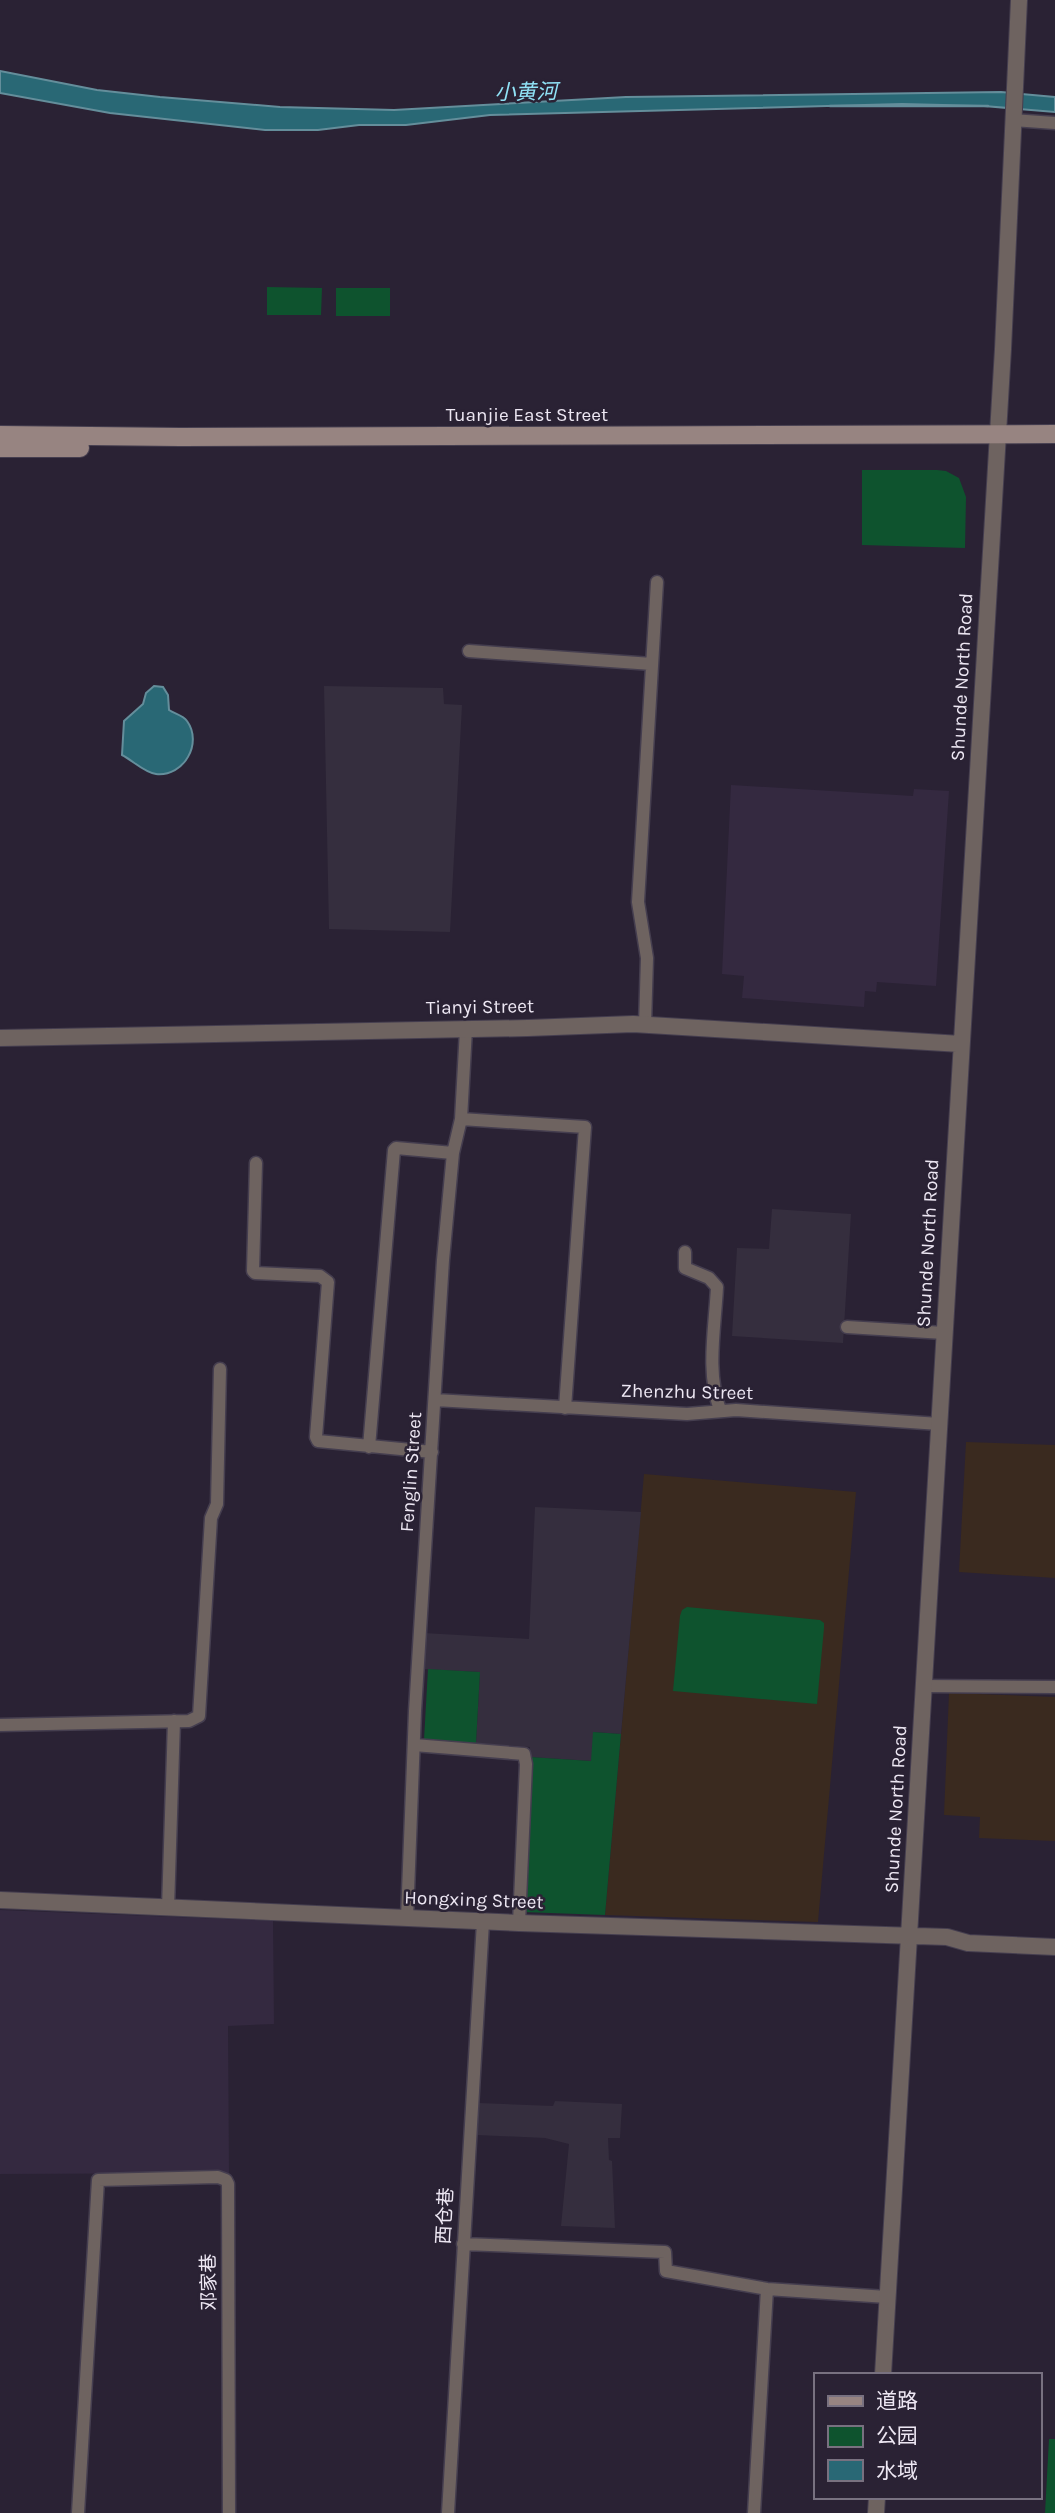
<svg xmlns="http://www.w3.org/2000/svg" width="1055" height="2513" font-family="Karla,'Noto Sans SC',sans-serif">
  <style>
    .commercial { fill: #3a2a1f }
    .built { fill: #342940 }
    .education { fill: #352e3e }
    .green { fill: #0e532e }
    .water { fill: #296875; stroke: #648e9b; stroke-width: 2 }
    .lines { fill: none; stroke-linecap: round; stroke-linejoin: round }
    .stream { stroke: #648e9b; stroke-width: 2.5 }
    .minor-casing { stroke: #453e4f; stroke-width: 15 }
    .tertiary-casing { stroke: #453e4f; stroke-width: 18 }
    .secondary-casing { stroke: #453e4f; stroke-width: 20 }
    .minor { stroke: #6e6360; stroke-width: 12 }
    .tertiary { stroke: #6e6360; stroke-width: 16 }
    .secondary { stroke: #978481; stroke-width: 18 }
    .labels { text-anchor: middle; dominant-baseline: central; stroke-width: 5; stroke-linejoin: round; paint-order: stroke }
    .street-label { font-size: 19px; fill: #ede7f3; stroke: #2a2234 }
    .water-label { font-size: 21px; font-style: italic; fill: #91e3f7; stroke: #2a2234 }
  </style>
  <rect width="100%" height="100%" fill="#2a2234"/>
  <path class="commercial" d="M966,1442L1055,1445V1578L959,1572Z
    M644,1474L856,1492L818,1922L605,1915Z
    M949,1693L1055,1697V1841L979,1838L980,1817L944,1815Z"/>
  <path class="built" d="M731,785L913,796L914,789L949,791L936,986L877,982L876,992L865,991L864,1007L742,998L744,976L722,974Z
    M0,1910L273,1921L274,2024L228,2026L229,2173L0,2174Z"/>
  <path class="education" d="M324,686L443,688L444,704L462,705L450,932L329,929Z
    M772,1209L851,1214L843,1343L732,1336L737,1248L769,1249Z
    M535,1507L641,1512L621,1734L594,1732L592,1761L530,1757V1747L476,1743L480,1672L422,1669L424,1633L529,1639Z
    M555,2101L622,2104L620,2138H608L609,2160L612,2161L615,2228L561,2226L569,2144L545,2138L477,2135L479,2103L553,2106Z"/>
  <path class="green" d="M267,287L322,288L321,315H267Z
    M336,288H390V316H336Z
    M862,470H937L946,471L959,478L966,497L965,548L862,545Z
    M687,1607L820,1620L824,1623V1628L817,1704L673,1691L680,1616L682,1610Z
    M428,1669L480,1672L476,1743L424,1740Z
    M593,1732L621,1734L605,1915L523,1912L530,1757L591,1761Z
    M1049,2439H1055V2513H1045Z"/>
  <path class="water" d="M0,71L97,90L160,97L280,107L394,110L626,97L1001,92L1055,97V112L984,106L902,104L490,115L406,125H359L318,130H265L110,113L0,93Z
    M154,686L163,687L168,695L169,710C175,714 183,715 187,721C203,743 184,777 156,774C145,773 132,760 122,755L124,721L143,704L146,693Z"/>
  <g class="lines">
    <path class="stream" d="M830,106H988"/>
    <defs>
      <path id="minor" d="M1013,120L1055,123
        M469,651L652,664
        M645,1025L647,958L638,902L657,582
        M461,1119L585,1127L565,1408
        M256,1163L253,1271L255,1273L320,1276L328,1282L316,1437L318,1441L432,1452
        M685,1252V1268L709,1278L717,1287C715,1328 706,1372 720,1410
        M847,1327L944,1333
        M435,1400L687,1414L736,1410L939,1424
        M369,1447L394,1150L396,1148L453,1153
        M924,1686L1055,1687
        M0,1725L189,1721L199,1716L211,1518L217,1504L220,1369
        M414,1745L524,1754L526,1764L519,1923
        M168,1908L174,1721
        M407,1918L415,1711L443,1260L453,1153L461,1119L466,1029
        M463,2244L665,2252L666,2271L767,2289L887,2297
        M78,2513L98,2180L218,2177L226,2180L228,2184L229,2513
        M448,2513L483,1922
        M754,2513L767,2289"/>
      <path id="tertiary" d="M0,1038L528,1028L633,1024L961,1044
        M0,1900L519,1923L947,1937L968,1943L1055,1947
        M883,2375L1003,349L1019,0
        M876,2513L877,2497"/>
      <path id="secondary" d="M0,435L180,437L1055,434
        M0,448H80"/>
    </defs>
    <use href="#minor" class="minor-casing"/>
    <use href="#tertiary" class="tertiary-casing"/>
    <use href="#secondary" class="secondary-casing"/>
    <use href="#minor" class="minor"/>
    <use href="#tertiary" class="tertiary"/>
    <use href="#secondary" class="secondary"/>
  </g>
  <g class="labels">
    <g class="street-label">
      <text x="527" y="415">Tuanjie East Street</text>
      <text transform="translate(962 677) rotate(-87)">Shunde North Road</text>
      <text transform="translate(480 1007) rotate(-1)">Tianyi Street</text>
      <text transform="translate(928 1243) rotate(-87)">Shunde North Road</text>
      <text transform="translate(687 1392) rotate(1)">Zhenzhu Street</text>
      <text transform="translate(411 1472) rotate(-86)">Fenglin Street</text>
      <text transform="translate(896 1809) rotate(-87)">Shunde North Road</text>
      <text transform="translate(474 1900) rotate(2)">Hongxing Street</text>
      <text transform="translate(445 2216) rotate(-87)">西仓巷</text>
      <text transform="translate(209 2282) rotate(-91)">邓家巷</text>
    </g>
    <g class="water-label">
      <text transform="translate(526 92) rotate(-1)">小黄河</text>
    </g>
  </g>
  <rect x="814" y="2373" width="228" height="126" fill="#2a2234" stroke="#787180" stroke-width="2"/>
  <rect x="828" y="2396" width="35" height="10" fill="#978481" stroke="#787180" stroke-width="2"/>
  <text x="876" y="2408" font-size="21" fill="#ede7f3">道路</text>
  <rect x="828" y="2426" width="35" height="21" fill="#0e532e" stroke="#787180" stroke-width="2"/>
  <text x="876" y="2443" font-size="21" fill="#ede7f3">公园</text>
  <rect x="828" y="2460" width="35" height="21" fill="#296875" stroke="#787180" stroke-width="2"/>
  <text x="876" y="2478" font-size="21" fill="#ede7f3">水域</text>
</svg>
